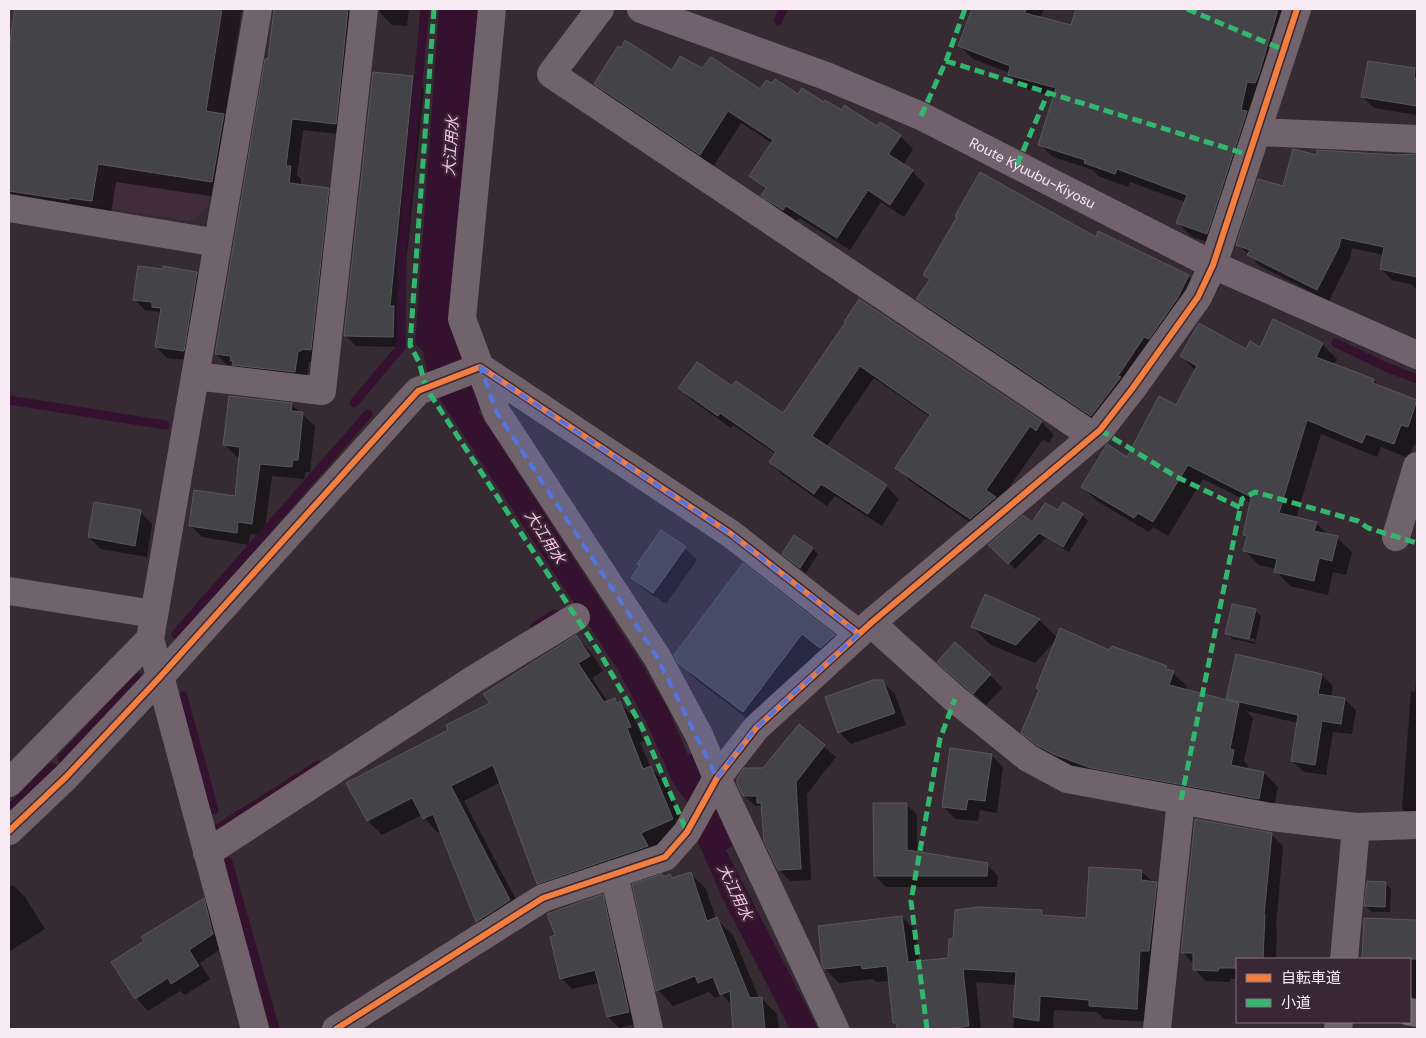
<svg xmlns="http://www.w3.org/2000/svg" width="1426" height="1038" font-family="'DM Sans','Noto Sans JP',sans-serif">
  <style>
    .built { fill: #422b3d }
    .water { fill: #34112e }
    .shadow { fill: #0007; fill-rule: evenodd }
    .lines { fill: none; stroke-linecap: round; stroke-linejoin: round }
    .stream { stroke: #34112e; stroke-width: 9 }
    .building { fill: #434348; stroke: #57585d }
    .minor { stroke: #70636c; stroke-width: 28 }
    .major { stroke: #72626e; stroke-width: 28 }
    .quiet { stroke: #33b770; stroke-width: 5; stroke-dasharray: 10 5; stroke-linecap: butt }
    .cycleway-casing { stroke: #3a2735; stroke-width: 9 }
    .cycleway { stroke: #f27e40; stroke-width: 6 }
    .marked { fill: #5475df; fill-opacity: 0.2; stroke: #5475df; stroke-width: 4; stroke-dasharray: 10 6; stroke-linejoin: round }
    .labels { text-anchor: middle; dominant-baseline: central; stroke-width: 5; stroke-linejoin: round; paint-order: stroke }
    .street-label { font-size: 14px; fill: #f8ebf4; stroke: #3a2735 }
    .water-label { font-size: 15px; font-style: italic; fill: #fdc4ee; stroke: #3a2735 }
  </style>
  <rect width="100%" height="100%" fill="#362b33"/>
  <path class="built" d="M9,9H243L207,208L190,221L9,193Z"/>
  <path class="water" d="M439,9H487L454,319L485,406L478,411L640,661L668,709L688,755L698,752L714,803L732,846L726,850L818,1029H790L722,897L697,840L689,805L673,783L649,728L618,670L439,398L427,371L423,351L415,344Z"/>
  <path class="shadow" d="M16,9H242L225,117L242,133L230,199L116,182L110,219L9,205V56Z
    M275,9H366L347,135L303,130L297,175L301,179V186L328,189L339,200L313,362H309L306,383L245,376L235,366L227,365L216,354L269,60Z
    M380,9H409L407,26L392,25L380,13Z
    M973,9H1044L1040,18L1072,27L1077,9H1170L1178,16L1216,32L1223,9H1295L1220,247L1191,236L1178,223L1185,202L1130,182L1128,187L1098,176L1093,170L1053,157L1040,144L1055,97L1022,88L1009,75L1010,73L973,59L959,45Z
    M1369,62L1417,70V115L1374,108L1363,97Z
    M703,70L761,91L798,96L824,104L878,128L900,136L913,149L903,165L912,171L925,184L904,217L881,202L850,250L799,218L796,222L776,208L763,195L766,190L751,176L772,143L741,123L713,167L609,97L596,84L672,72ZM898,137H901L886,160L884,159Z
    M413,77L424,89L401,315L405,318L404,347L356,346L345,335Z
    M1417,155V290L1411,284L1392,280L1381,269L1384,255L1352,248L1350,259L1329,301L1260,266L1238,244L1284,188L1318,156Z
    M1096,238L1188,276L1201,288L1104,428L930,311L918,299L931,281L924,275Z
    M196,273L208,284L194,361L167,358L156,347L161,314L159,312L145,310L134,299Z
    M846,323L1041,422L1054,435L1049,443L1043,439L999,502L984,532L910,481L897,467L930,417L874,378L826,447L886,486L899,499L882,526L835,496L827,506L783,475L770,462L776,454L733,425L731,428L693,401L680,388H733L783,415Z
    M1322,344L1337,359L1334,365L1374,380L1381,388L1417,402V445L1414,444L1408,458L1381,447L1377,457L1321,434L1296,518L1316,523L1329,536L1337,538L1352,552L1346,575L1333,572L1328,595L1290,586L1276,571V569L1259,565L1245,551L1248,539L1244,535L1251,503L1203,479L1168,536L1153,527L1149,532L1097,501L1083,487L1128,458L1177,407L1196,371L1181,356Z
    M291,404L315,426L310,472H305L304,479L272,476L264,535L250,534L249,545L202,537L190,525L236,498L240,457H237L224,444Z
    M1058,511L1082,515L1088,521L1069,552L1046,538L1015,569L990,545Z
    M140,512L152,524L147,557L101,549L89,537Z
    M685,548L697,560L666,604L645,590L633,578Z
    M813,549L818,554L806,573L790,560Z
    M743,565L834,636L852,654L761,729L698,681L679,662Z
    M986,595L1039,620L1058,638L1166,667L1187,686L1186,690L1231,702L1227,699L1237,655L1322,675L1333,686L1331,697L1344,699L1356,710L1352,734L1333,732L1326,775L1304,772L1292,761L1298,723L1246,711L1253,718L1244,761L1248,765L1247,770L1264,773L1278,787L1273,812L1069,768L1052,759L1023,732L1040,691L1057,639L1035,663L991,645L972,627Z
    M1255,610L1261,616L1255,644L1233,639L1227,633ZM1232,634L1255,639V642L1232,637Z
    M576,637L590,651L603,671L592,678L608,702L615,699L634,717L644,741L640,743L651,768L665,782L687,834L552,898L538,883L501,782L464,801L524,915L492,936L477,921L442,831L438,833L422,815L382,835L368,821L450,730L492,704Z
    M1417,666V821H1414L1402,809L1411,691L1415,692Z
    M951,674L990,675L1002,688L986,705Z
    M882,681L895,694L906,725L851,744L839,732Z
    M799,726L836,757L807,794L811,880L790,881L779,869L763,806H755L744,795Z
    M991,755L1003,767L997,813L980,810L978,821L955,819L943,806Z
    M906,804L917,815V853L987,865L998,876L997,887H886L875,876Z
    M1271,834L1283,846L1276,927L1277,928L1276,959H1237V979H1230V982L1206,981L1194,969V964L1182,952Z
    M1142,872L1170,897L1150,1022L1104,1019L1097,1012L1054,1010L1053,1029H1013L1016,985L976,982L981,1029H895L890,981L877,982L873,979L839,983L825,969L902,917L916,931L919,962L949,959L1041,912L1047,917L1087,919Z
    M690,873L706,889L716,919L733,935L759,998H761L777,1014L779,1029H735L733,1006L722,995L715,998L709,992L673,1006L658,990L663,878L670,876L673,879Z
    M1385,883L1391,889L1390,912H1372L1366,906Z
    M13,885L25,897L45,929L10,951L9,888Z
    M602,896L613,907L639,1023L619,1028L608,1017L599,983L572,989L561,978L557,935Z
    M203,900L216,912L225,946L200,963L210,979L185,995L180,991L148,1011L136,998L146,942Z
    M1365,919L1417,921V1003L1411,996L1410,959H1363Z"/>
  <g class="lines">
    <path class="stream" d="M778,21L783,9
      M1336,343L1386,367L1417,379
      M9,400L165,425
      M354,403L401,347L402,252L425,9
      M535,626L554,614
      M176,634L368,414
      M183,696L214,810
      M62,758L138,677
      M9,810L52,767
      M219,828L318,765
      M228,862L275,1029"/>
  </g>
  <path class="building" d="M15,9H222L206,111L224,114L212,182L98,164L92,201L69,198V200L9,191V49Z
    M274,9H348L336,124L292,119L286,166H291L289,183L329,188L311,350L302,349L301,351H298L295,372L232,365L233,361H230L231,356L215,354L265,59H268Z
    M972,9H1026L1025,13L1071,25L1076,9H1278L1259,74L1255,83L1247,82L1241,110L1247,111L1207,234L1176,223L1187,195L1117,169L1115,174L1084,163L1085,160L1038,145L1056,88L1008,75L1010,66L958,46Z
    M625,40L672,70L680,56L702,68L711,57L760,89L766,80L772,83L775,79L798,94L802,88L824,102L825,100L842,110L844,105L877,126L880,122L901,135L888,154L913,170L890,205L868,190L837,238L786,206L783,210L761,196L766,188L749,176L773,140L728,111L700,155L594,84L618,46L621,48Z
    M1368,61L1415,68L1414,78L1417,79V106L1361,97Z
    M373,72L413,76L390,306H394L393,337L344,336Z
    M1293,149L1317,155V150L1395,155L1417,154V277L1380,269L1384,247L1341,238L1339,247L1317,290L1247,255L1250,250L1236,245L1258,179L1283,186Z
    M980,172L1096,237L1098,231L1189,275L1177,299L1149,339L1144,337L1118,376L1121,377L1091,416L916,299L930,279L923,275L957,217L955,216Z
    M138,266L163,269V266L197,272L184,351L155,347L161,308L152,307V302L133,300Z
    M859,299L1042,421L1036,431L1030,426L986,490L996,497L970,519L895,468L930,415L860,366L812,436L887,485L868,514L821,484L814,494L769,462L776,452L720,413L718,416L678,388L697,362L732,386L736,381L783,413L845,323L844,322Z
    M1273,319L1323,343L1316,357L1374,379L1373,383L1417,400L1408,427L1401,425L1394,444L1366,434L1362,443L1307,420L1279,513L1317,522L1314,531L1338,536L1332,561L1319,558L1314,581L1274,572L1277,559L1243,551L1247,536L1243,535L1251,497L1188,465L1153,522L1138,513L1134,518L1081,487L1107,444L1127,457L1159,396L1176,405L1197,366L1180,356L1199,323L1246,349L1250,341L1260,347Z
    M229,396L292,403L291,411L303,412L298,460H293L292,467L260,464L252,524L238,522L237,533L189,526L194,490L235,496L240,447L223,445Z
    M94,502L141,510L135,546L88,537Z
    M1063,502L1083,514L1063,547L1039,533L1008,564L988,545L1023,515L1032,522L1045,503L1058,510Z
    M661,530L686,547L653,593L631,578L640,565L637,564Z
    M794,535L813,548L800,568L782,554Z
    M743,563L835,635L820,648L802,634L743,712L678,663L674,655Z
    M985,594L1040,619L1016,645L971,627Z
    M1232,604L1256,609L1249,639L1225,634Z
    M1060,628L1109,650L1112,646L1167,666L1166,669L1174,671L1169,685L1239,703L1230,749L1234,750L1231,765L1264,772L1259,799L1091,768L1053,754L1037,745L1021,733L1039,690L1036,688Z
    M576,635L590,656L578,663L604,702L615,698L617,703L620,701L631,727L627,728L643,769L651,766L673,819L641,833L648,846L537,884L493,765L451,786L510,900L476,922L433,814L423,819L412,798L367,821L346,783L448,730L446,725L490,703L483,694Z
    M955,642L991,674L973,694L937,662Z
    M1236,654L1322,674L1318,694L1345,698L1341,724L1322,721L1315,765L1291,761L1298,715L1226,699Z
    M873,680H883L895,713L838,733L825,697Z
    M799,724L825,745L796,782L801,869L778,870L764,841L761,803H757V796H743L737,784V778L744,768H763Z
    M950,748L992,754L985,801L968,799L966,810L942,807Z
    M873,803H907V850L988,863L987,876H874Z
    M1195,819L1272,833L1264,915H1265L1263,959H1237V968H1219L1218,971L1193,970V953H1181Z
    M1089,867L1142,870L1141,880L1157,882L1149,951H1140L1137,1009L1089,1006V1000L1040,996L1039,1021L1013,1017L1016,972L963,969L969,1026L946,1029H896V1023H893L887,966L862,969L861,965L824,969L822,965L818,926L902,916L908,962L948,958L949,939H953L955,910L979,907L1042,910V915L1086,918Z
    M691,872L707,921L717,917L750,998L762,997L765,1029H733L730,991L720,995L713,977L698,983L695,976L656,991L632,884L662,874L663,877L670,874L672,878Z
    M1367,881L1386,882L1385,907L1364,906Z
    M603,894L629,1012L607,1017L595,970L560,979L550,937L555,935L547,914Z
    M204,898L213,934L189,950L199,966L171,984L168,978L135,999L111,962L144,941L141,937Z
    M1364,918L1417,920V959H1362Z"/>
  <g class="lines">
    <path class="minor" d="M492,9L462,319L497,413L657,657L699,735L717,778L835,1029
      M600,9L551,74L1093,436
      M1257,132L1417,139
      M9,208L218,243
      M195,376L322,391L364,9
      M1396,537L1417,466
      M9,591L154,614
      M871,623L955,699L1028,758L1067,779L1271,817L1356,827L1417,825
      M9,783L150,639
      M9,831L66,777L160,677L418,391L480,367L731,534L859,634
      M207,853L471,681L576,617
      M614,874L649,1029
      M1344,959L1356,827
      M1410,1012L1417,1013
      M255,1029L150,639L258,9
      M336,1029L543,898L665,857L687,832L717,778L756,728L871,623L1100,430L1132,389L1198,297L1213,265L1297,9
      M1157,1029L1181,800
      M1338,1029L1339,1022"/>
    <path class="major" id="s1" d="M641,9L826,76L921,116L1213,265L1417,355"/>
    <path class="quiet" d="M434,9L410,345L419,362L426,388L601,655L641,725L687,832
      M1187,9L1284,50
      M946,61L1249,155
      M921,116L946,61L965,9
      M1017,165L1048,93
      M1100,430L1175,476L1241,508
      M1181,800L1242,499L1255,492L1358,521L1368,528L1417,543
      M927,1029L911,901L940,739L955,699"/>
    <defs>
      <path id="cycleway" d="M9,831L66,777L160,677L418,391L480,367L731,534L859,634
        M336,1029L543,898L665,857L687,832L717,778L756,728L871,623L1100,430L1132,389L1198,297L1213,265L1297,9"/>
    </defs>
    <use href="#cycleway" class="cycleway-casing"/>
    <use href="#cycleway" class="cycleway"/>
  </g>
  <path class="marked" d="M480,367L731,534L859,634L756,728L717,778L657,657L497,413Z"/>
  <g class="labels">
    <g class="street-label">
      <text stroke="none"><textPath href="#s1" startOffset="425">Route Kyuubu-Kiyosu</textPath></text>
    </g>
    <g class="water-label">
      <text transform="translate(451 146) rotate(-86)">大江用水</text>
      <text transform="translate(545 537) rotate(57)">大江用水</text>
      <text transform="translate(735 892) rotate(64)">大江用水</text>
    </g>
  </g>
  <rect width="1426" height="1038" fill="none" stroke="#f8ebf4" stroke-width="20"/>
  <rect x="1236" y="958" width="175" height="65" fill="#3a2735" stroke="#867581"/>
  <rect x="1246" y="974" width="25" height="8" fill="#f27e40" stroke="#867581"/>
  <text x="1281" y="983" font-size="15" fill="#f8ebf4">自転車道</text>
  <rect x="1246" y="999" width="25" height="8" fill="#33b770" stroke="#867581"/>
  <text x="1281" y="1008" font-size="15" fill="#f8ebf4">小道</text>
</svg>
